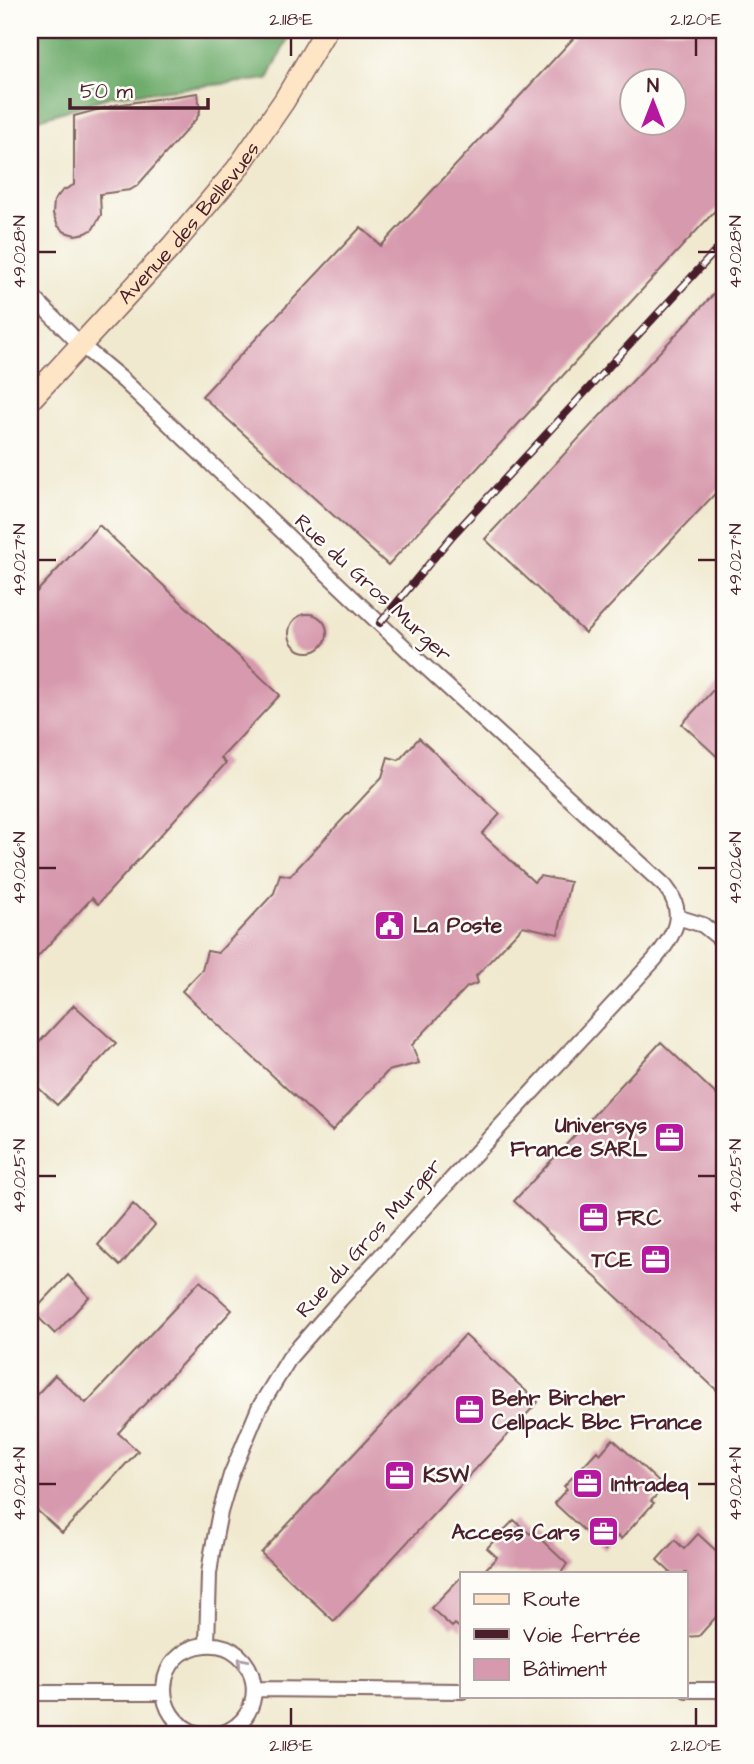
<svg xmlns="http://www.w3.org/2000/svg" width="754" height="1764" font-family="'Architects Daughter',sans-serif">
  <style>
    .forest { fill: #6eac6c; stroke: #5c664c; stroke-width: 2 }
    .building { fill: #d799ad; fill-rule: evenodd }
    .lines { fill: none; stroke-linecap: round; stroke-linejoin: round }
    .street-casing { stroke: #846664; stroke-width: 18 }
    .secondary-casing { stroke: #846664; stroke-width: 24 }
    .street { stroke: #fff; stroke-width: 14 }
    .secondary { stroke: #fde5c5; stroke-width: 21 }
    .rail-casing { stroke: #4a1f2b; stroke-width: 8 }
    .rail { stroke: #fdfcf7; stroke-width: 5; stroke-dasharray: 16; stroke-linecap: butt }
    .oneway { stroke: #ae9aa0 }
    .ticks { fill: none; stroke: #4a1f2b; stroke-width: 2.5 }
    .labels { text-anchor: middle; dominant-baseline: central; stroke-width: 5; stroke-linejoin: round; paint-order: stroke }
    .street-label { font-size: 21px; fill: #4a1f2b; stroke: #fdfcf7 }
    .poi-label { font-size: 21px; font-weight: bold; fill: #4a1f2b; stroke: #fdfcf7; text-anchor: start }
    .neatline { fill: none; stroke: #4a1f2b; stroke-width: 2.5 }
    .ticks-label { font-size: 18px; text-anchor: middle; fill: #4a1f2b }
  </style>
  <rect width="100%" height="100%" fill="#fdfcf7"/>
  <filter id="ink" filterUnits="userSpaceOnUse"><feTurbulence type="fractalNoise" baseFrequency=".0143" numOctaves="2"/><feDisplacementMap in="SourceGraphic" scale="14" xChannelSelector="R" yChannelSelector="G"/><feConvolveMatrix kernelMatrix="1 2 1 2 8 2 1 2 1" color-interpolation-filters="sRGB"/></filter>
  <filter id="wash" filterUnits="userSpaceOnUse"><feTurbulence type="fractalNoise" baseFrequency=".00686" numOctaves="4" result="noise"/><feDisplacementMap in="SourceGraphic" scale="28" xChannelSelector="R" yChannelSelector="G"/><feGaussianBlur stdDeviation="1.57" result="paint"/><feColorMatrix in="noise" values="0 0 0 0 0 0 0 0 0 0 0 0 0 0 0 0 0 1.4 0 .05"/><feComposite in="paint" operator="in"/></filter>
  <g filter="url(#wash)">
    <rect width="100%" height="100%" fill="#f0e9cf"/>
    <path class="forest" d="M30,30H292L268,79L112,96L30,122Z"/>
    <g id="blocks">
      <path class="building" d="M581,30H724V201L388,565L202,396L361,227L381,246ZM632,80H674V122H632Z
        M198,93L200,111L197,118L137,186L130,190L100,194L101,215L93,229L86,233L75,235L65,232L58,226L53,214L54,201L62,191L74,185V116L115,105Z
        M724,283V484L585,633L485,539Z
        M99,525L280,695L221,758L226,763L98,904L92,898L30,965V599Z
        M289 633a19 19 0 1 1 38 0a19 19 0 1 1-38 0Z
        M724,678V763L682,724Z
        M419,738L500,814L482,834L534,882L540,876L570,882L558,934L523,926L476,976L478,983L467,987L412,1045L419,1063L388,1071L332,1131L182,991L202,970L207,951L218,953L274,893L280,874L290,876L382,777L388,757L399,760Z
        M74,1005L116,1043L57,1105L30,1080V1052Z
        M661,1042L724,1102V1397L514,1201Z
        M133,1204L155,1225L120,1266L98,1245Z
        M68,1275L89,1297L55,1334L33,1312Z
        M200,1281L232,1310L118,1433L138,1451L62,1533L30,1504V1402L55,1375L86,1403Z
        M465,1335L538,1402L334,1621L261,1553Z
        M613,1439L664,1487L651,1501L654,1503L621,1539L618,1536L605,1550L554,1503L567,1489L564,1486L597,1451L600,1454Z
        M514,1520L530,1534L532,1531L567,1564L561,1573H482L497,1557L487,1548Z
        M698,1534L724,1558V1608L699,1636L686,1637V1573H671L657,1560L675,1540L684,1549Z
        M462,1576V1630L455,1624L452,1627L431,1608Z"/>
    </g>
  </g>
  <g filter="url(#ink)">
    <use href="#blocks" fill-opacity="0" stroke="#846664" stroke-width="2"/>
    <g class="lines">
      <defs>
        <path id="street" d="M30,294L81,345L124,381L417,659L665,886C688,914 674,936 654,960L340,1300L290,1357L259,1408L231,1475L220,1512L212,1553L209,1574L207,1645
          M677,917L703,925L724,942
          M255,1689L462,1691
          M686,1690H724
          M30,1693H163
          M199,1734C149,1720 154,1649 206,1645C260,1641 273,1718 220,1734"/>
        <g id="secondary">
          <path id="s1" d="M30,400L172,246L237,169L284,101L326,30"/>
        </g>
      </defs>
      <use href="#street" class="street-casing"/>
      <use href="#secondary" class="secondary-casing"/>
      <use href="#street" class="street"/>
      <use href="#secondary" class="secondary"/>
      <defs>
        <path id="rail" d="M380,623L452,536L724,242"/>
      </defs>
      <use href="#rail" class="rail-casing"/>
      <use href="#rail" class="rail"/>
    </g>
    <defs><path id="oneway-chevron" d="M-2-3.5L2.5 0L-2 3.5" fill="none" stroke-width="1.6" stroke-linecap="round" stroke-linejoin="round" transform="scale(1.75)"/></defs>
    <use class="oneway" href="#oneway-chevron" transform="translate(242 1662) rotate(-131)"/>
  </g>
  <path class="ticks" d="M291,38V56M696,38V56M38,252H56M698,252H716M38,560H56M698,560H716M38,868H56M698,868H716M38,1176H56M698,1176H716M38,1484H56M698,1484H716M291,1708V1726M696,1708V1726"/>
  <defs>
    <symbol id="civic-square" viewBox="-11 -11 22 22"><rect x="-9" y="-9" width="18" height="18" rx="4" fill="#b5179e" stroke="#fdfcf7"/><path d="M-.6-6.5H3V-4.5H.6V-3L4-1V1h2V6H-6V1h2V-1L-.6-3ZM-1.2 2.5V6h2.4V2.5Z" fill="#fff"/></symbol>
    <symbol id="office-square" viewBox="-11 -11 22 22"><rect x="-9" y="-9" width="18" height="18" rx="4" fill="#b5179e" stroke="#fdfcf7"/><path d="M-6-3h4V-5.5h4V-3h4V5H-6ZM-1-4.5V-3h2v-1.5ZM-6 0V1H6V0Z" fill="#fff"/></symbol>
  </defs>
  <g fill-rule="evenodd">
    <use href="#civic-square" x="372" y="908" width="35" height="35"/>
    <use href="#office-square" x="652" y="1120" width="35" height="35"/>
    <use href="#office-square" x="576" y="1200" width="35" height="35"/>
    <use href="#office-square" x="638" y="1242" width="35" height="35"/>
    <use href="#office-square" x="452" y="1392" width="35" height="35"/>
    <use href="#office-square" x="382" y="1458" width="35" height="35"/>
    <use href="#office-square" x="570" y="1466" width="35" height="35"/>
    <use href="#office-square" x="586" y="1514" width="35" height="35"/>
  </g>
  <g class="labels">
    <g class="street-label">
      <text stroke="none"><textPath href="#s1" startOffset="238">Avenue des Bellevues</textPath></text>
      <text transform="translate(373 588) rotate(43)">Rue du Gros Murger</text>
      <text transform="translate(369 1238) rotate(-48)">Rue du Gros Murger</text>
    </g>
    <g class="poi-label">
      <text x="413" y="925">La Poste</text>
      <text x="647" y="1125" text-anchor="end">Universys<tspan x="647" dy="24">France SARL</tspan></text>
      <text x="617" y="1218">FRC</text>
      <text x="632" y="1260" text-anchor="end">TCE</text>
      <text x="492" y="1398">Behr Bircher<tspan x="492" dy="24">Cellpack Bbc France</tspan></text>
      <text x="423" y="1475">KSW</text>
      <text x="611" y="1484">Intradeq</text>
      <text x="580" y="1532" text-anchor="end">Access Cars</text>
    </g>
  </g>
  <rect width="754" height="1764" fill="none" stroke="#fdfcf7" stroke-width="77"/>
  <rect x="460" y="1572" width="228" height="126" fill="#fdfcf7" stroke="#b5a4a5" stroke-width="2"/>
  <rect x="474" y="1594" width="35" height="10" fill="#fde5c5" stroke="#b5a4a5" stroke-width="2"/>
  <text x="523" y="1606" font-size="21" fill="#4a1f2b">Route</text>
  <rect x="474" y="1629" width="35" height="10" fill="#4a1f2b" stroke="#b5a4a5" stroke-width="2"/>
  <text x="523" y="1642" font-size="21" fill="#4a1f2b">Voie ferrée</text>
  <rect x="474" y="1659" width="35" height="21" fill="#d799ad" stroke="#b5a4a5" stroke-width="2"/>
  <text x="523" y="1676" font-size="21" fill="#4a1f2b">Bâtiment</text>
  <g transform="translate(653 102)"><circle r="33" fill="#fdfcf7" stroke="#b5a4a5" stroke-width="2"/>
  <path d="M0-5L12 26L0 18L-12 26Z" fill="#b5179e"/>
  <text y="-10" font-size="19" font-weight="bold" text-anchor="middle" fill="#4a1f2b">N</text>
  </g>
  <path d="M70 98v10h138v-10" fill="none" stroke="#4a1f2b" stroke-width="3.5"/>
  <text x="80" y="98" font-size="21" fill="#4a1f2b" stroke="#fdfcf7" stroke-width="5" paint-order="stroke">50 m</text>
  <rect x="38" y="38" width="678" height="1688" class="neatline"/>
  <g class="ticks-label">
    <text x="291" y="25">2.118°E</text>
    <text x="696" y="25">2.120°E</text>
    <text transform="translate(19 252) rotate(-90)" y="6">49.028°N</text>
    <text transform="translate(735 252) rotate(-90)" y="6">49.028°N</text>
    <text transform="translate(19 560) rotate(-90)" y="6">49.027°N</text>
    <text transform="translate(735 560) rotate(-90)" y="6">49.027°N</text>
    <text transform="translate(19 868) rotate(-90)" y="6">49.026°N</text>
    <text transform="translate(735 868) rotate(-90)" y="6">49.026°N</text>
    <text transform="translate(19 1176) rotate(-90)" y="6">49.025°N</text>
    <text transform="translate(735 1176) rotate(-90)" y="6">49.025°N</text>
    <text transform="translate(19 1484) rotate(-90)" y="6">49.024°N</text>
    <text transform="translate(735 1484) rotate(-90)" y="6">49.024°N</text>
    <text x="291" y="1751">2.118°E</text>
    <text x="696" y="1751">2.120°E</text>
  </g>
</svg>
